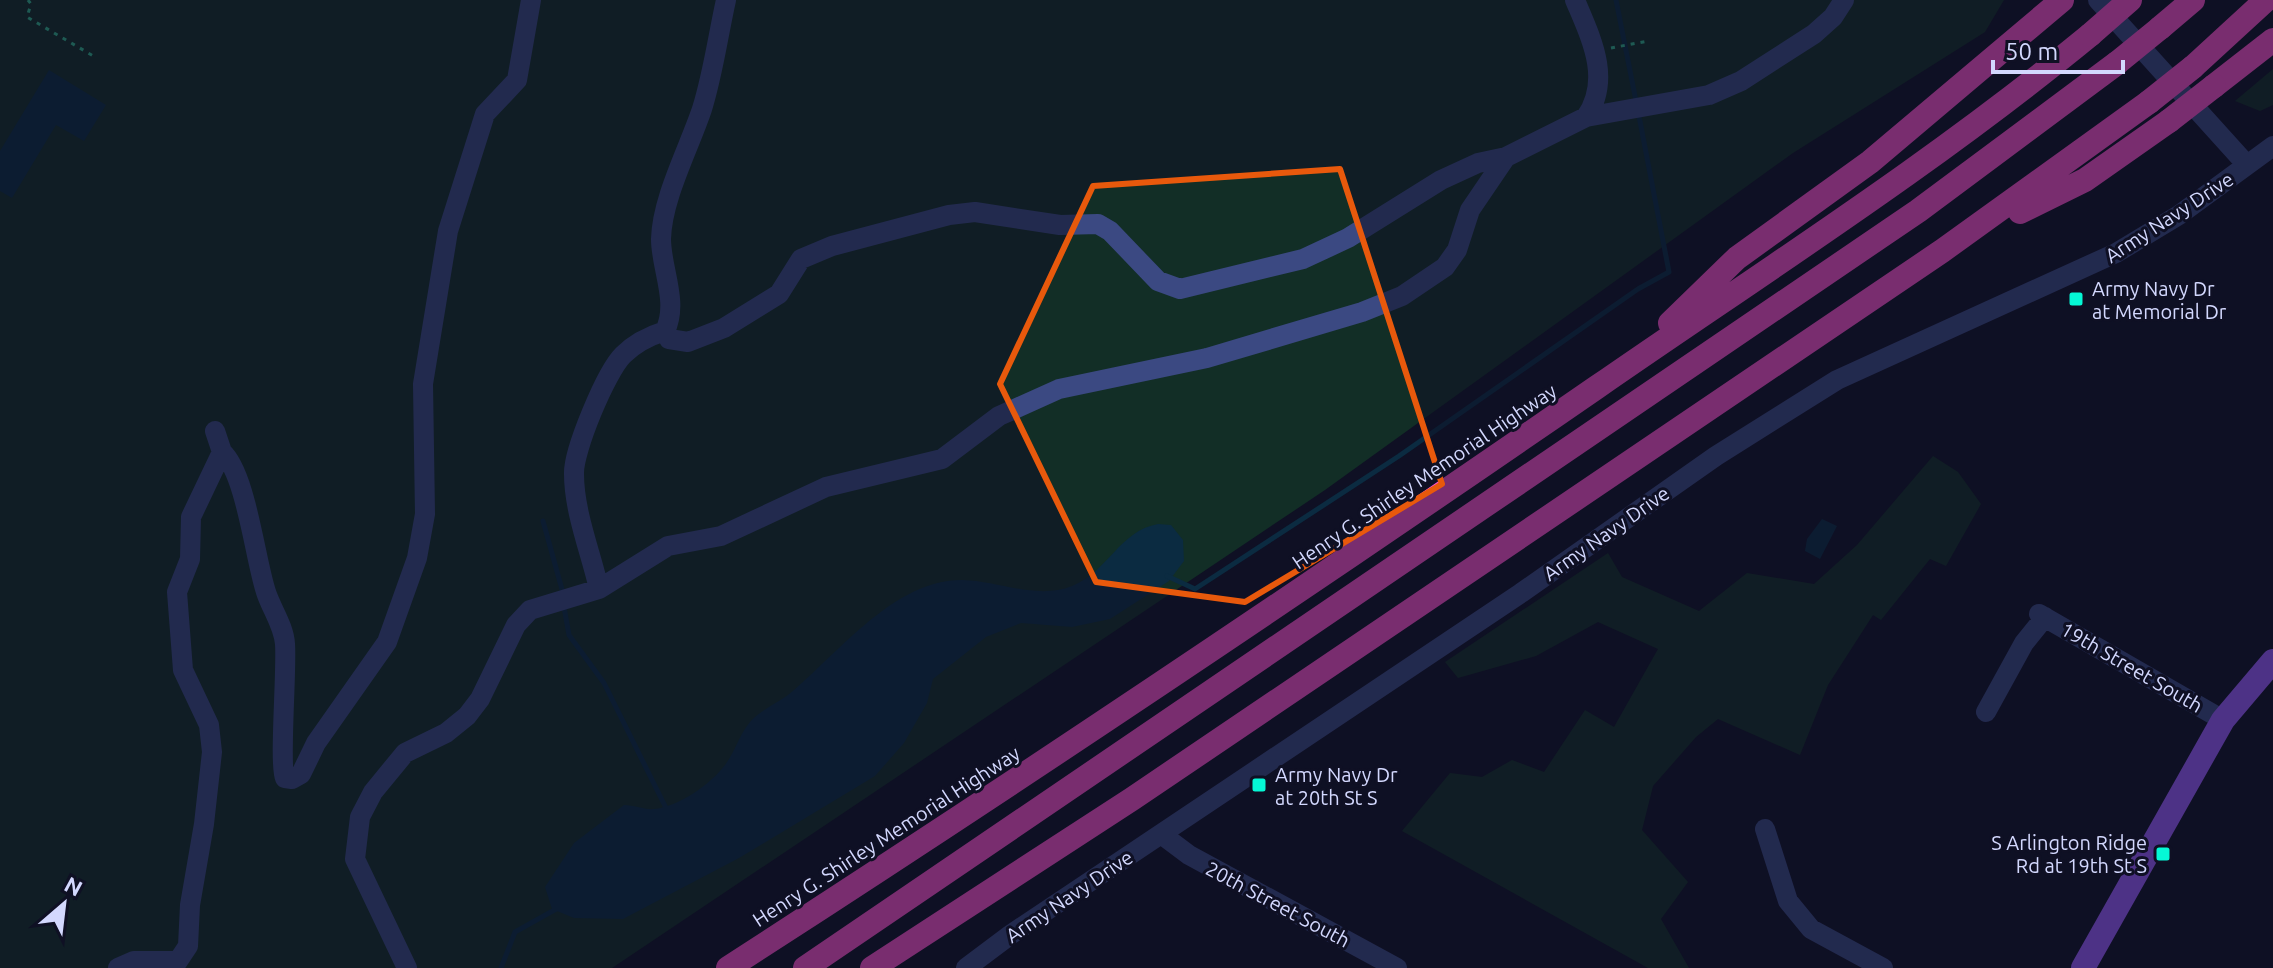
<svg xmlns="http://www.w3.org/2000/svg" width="2273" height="968" font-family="Ubuntu,sans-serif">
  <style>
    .green { fill: #122e26 }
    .water { fill: #0b2b41 }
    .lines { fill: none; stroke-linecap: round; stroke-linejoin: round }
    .stream { stroke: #0b2b41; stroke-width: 5 }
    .path { stroke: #31b48d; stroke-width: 3; stroke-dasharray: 4 6; stroke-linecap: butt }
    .minor { stroke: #3b4982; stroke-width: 20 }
    .major { stroke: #9a5cfc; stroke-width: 24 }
    .highway { stroke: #fb50cb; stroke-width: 24 }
    .highway-bridge { stroke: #fb50cb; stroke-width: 24 }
    .marked { fill: none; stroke: #e8590c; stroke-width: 6; stroke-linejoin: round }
    .poi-dot { fill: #05f8d6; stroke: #0f1024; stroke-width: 3 }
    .labels { text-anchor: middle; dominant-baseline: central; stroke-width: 6; stroke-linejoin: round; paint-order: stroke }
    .street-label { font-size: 20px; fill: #d3d8fe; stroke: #0f1024 }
    .poi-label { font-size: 20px; fill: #d3d8fe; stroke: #0f1024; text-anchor: start }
  </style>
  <rect width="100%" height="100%" fill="#0f1024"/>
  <path class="green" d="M0,0H2004L1985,32L1793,153L1325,490L612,968H0Z
    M2273,69V105L2260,111L2235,101Z
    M1933,456L1958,472L1981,504L1946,566L1930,559L1881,620L1873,615L1828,685L1800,755L1718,719L1696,737L1653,786L1642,830L1688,882L1661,919L1689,968H1648L1402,831L1450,773L1482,777L1512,760L1544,772L1585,710L1614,727L1658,649L1598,622L1536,656L1458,678L1445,662L1608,553L1622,577L1699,611L1747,573L1814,584L1857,545Z"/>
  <path class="water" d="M49,70L106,105L84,141L56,125L12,198L0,191V151Z
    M1822,519L1837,526L1820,559L1805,551L1807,539Z
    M1158,524L1171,525L1183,540L1184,561L1169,581L1110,619L1072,627L1021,623L986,637L933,679L927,703L904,743L875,776L739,858L623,919L574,918L552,909L545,887L574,843L624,805C634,805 645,810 654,809C678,807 711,784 725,765C735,752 739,735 750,722C761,709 781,702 794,690C841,650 896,579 963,580C999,581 1037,600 1072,586C1108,572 1119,531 1158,524Z"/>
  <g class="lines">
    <path class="stream" d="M1616,0L1636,101
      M543,521L563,593
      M1167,576L1195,589L1399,456L1638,289L1669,272L1638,111
      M564,607L569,635L604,683L667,810
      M501,968L515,932L558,908"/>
    <path class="path" d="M28,0L31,4L27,17L95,57
      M1611,48L1648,41"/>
    <path class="minor" d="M1575,0C1591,38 1612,79 1586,117
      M2098,0L2247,165
      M665,331L669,339L688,342L724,328L779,294L801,259L832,246L949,215L975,212L1060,225L1098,224L1110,231L1158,281L1180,289L1303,259L1348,238L1441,180L1478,163L1506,157
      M215,431L222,452
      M599,589C591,553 574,512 574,474C573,451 606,372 623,355C635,343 649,336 665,331C679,302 661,269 661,239C662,198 689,148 702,109C713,74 718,36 726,0
      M2039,614L2223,720
      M1986,712L2024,643L2045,617
      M1765,829L1788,901L1811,929L1883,968
      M1161,834L1189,855L1397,968
      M118,968L134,961H178L188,946L190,905L204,824L212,752L209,725L183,670L177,592L190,559L191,517L222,452C246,473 255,559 266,592C271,608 284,626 285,644C287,670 279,765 285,778L292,779L301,774L316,743L387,642L417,558L425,514L423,384L448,231L485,114L517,80L531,0
      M407,968L355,859L360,817L373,792L405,753L446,733L467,716L480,699L516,625L530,610L599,589L668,546L721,536L826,487L942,459L999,416L1059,389L1207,358L1362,312L1402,296L1445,267L1457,250L1470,210L1506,157L1586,117L1709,95L1741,81L1814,34L1833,17L1844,0
      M966,968L1010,935L1521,593L1716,456L1837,380L2116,253L2179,215L2273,146"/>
    <path class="major" d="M2083,968L2223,720L2273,661"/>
    <path class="highway" d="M2160,28L2193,0
      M2193,67L2266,0
      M2214,86L2273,40
      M2020,212L2085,180L2169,121
      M1670,323L1737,258L1870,162L2062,0
      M728,968C1021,779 1310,585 1597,387C1763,272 1933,164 2090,35
      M805,968L1918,211L2117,63
      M872,968L1132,799L1942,251L2149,102"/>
    <path class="highway-bridge" d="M2090,35L2130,0
      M2117,63L2160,28
      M2149,102L2193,67
      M2169,121L2214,86"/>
  </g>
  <path d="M0 0H2273V968H0ZM1340,169L1442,484L1245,602L1096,582L1000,384L1093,186Z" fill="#0f1024" fill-opacity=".55" fill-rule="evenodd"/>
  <path class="marked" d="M1340,169L1442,484L1245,602L1096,582L1000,384L1093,186Z"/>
  <g class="poi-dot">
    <rect x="2068" y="291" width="16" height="16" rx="4"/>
    <rect x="1251" y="777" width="16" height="16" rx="4"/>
    <rect x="2155" y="846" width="16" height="16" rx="4"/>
  </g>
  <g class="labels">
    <g class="street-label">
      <text transform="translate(2169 217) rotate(-33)">Army Navy Drive</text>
      <text transform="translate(1424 476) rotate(-34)">Henry G. Shirley Memorial Highway</text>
      <text transform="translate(1606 533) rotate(-35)">Army Navy Drive</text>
      <text transform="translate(2132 667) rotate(30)">19th Street South</text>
      <text transform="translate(886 836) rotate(-33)">Henry G. Shirley Memorial Highway</text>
      <text transform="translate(1069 896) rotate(-34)">Army Navy Drive</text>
      <text transform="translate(1278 904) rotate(28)">20th Street South</text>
    </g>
    <g class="poi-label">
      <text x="2092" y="288">Army Navy Dr<tspan x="2092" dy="23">at Memorial Dr</tspan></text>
      <text x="1275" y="774">Army Navy Dr<tspan x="1275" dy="23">at 20th St S</tspan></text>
      <text x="2147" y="842" text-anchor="end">S Arlington Ridge<tspan x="2147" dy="23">Rd at 19th St S</tspan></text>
    </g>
  </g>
  <g transform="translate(64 904) rotate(28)" stroke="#0f1024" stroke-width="6" paint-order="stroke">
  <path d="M0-6L14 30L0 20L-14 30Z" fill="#d3d8fe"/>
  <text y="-12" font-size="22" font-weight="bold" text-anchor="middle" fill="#d3d8fe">N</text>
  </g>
  <path d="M1993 60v12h130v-12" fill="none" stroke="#d3d8fe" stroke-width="4"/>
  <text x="2005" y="60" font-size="24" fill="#d3d8fe" stroke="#0f1024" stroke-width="6" paint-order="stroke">50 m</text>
</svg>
